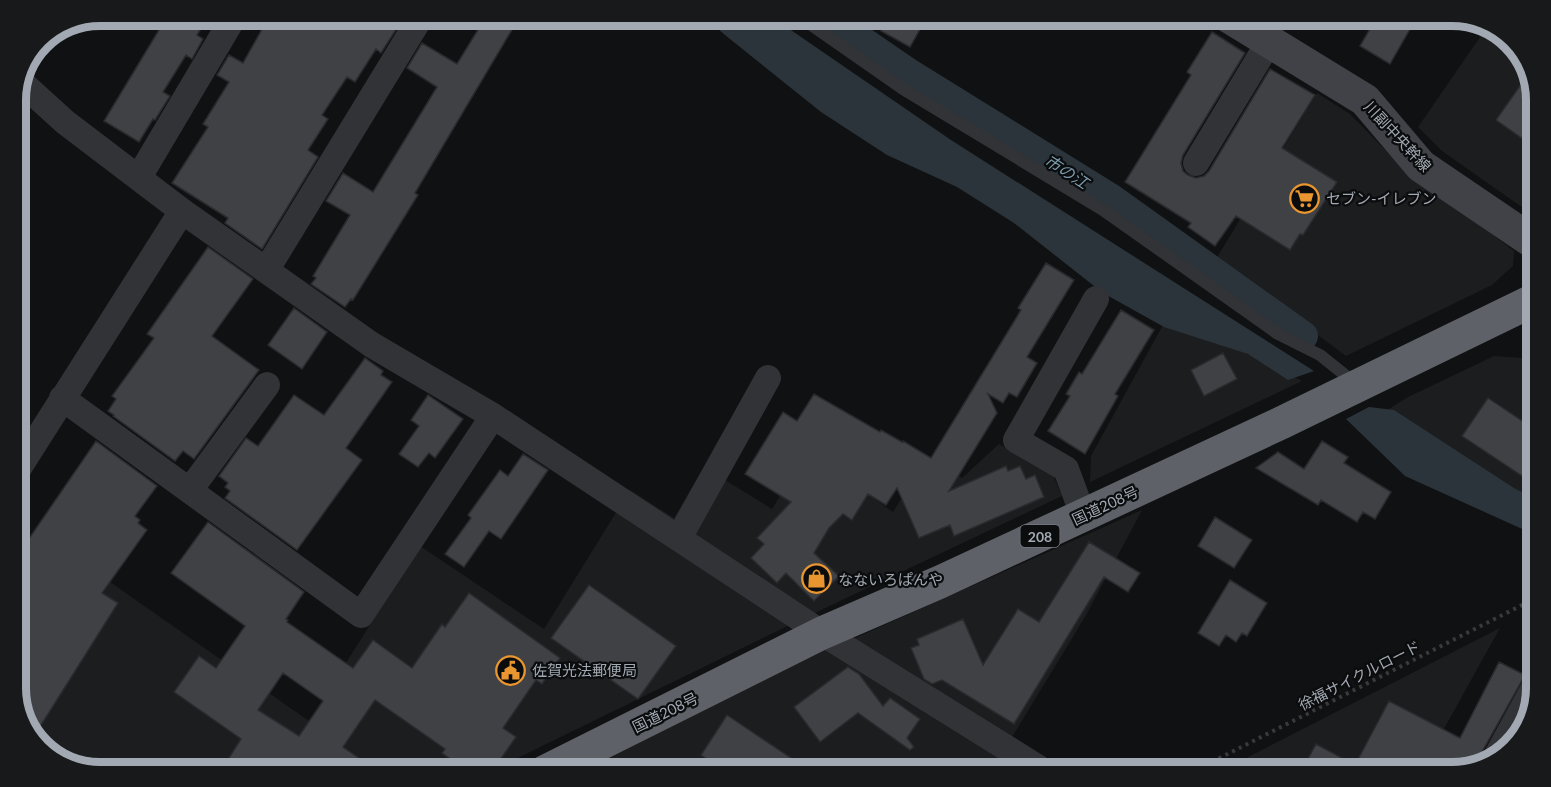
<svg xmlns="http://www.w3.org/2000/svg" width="1551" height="787" font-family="Lato,'Noto Sans JP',sans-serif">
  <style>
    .built { fill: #1c1d1f }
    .water { fill: #2b343a }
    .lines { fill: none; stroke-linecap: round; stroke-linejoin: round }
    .canal { stroke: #2b343a; stroke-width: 30 }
    .building { fill: #3f4145; stroke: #2a2b2e; stroke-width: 1.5; fill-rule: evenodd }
    .path { stroke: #383a3e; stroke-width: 4; stroke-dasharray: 3 4.5; stroke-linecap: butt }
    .lane { stroke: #323337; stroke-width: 12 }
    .street { stroke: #323337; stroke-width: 26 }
    .secondary { stroke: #404247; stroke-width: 33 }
    .highway { stroke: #5e6167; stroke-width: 33 }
    .labels { text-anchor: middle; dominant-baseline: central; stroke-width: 4.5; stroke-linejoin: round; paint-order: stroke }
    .shield { fill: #0b0c0d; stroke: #757a80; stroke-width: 1.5 }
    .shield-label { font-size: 14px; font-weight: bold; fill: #a2a9b2 }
    .street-label { font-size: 15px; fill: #a2a9b2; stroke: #0b0c0d }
    .poi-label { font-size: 15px; fill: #a2a9b2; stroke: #0b0c0d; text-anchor: start }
    .water-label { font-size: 16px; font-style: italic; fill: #7a9bad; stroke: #0b0c0d }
    .rim { fill: none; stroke: #a2a9b2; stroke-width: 8 }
  </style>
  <rect width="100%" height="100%" fill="#101112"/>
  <path class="built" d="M1489,24L1522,53L1536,94V217L1442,151L1418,127Z
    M1317,93L1350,114L1395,160L1514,251L1513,266L1492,285L1346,356L1216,259Z
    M1169,314L1302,381L1090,482L1091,456Z
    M1494,356L1536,359V519L1376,417L1408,397Z
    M999,444L1053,475L1062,496L800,620L489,772H99L62,763L29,734L15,694V660L80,561L309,721L420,546L544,629L630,490L674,518L704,467L772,509L808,451L893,512L926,459L962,478Z
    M1142,510L1085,617L1006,747L844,643Z
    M1500,628L1420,772H1219Z
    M827,647L1004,761L995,772H582Z"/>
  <path class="water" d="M702,15H769L951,140L1314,371L1288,380L1248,354L1164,327L1103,293L1014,223L957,187L887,155L821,112L725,35Z
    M1369,407L1394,410L1514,488L1536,499V537L1531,533L1405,476L1346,419Z"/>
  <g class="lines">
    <path class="canal" d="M824,15L910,74L1110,198L1303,336"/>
  </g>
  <path class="building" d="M168,15H193L205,22L197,35L203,39L192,59L186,55L163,92L170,96L155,120L153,119L139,142L104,121Z
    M270,15H392L387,22L397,28L381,53L376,49L355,82L347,77L322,115L328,119L308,150L318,157L262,249L225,223L228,218L172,183L208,127L203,124L229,82L217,75L229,55L243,63Z
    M487,15H491L513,28L415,193L418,195L353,300L351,299L345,307L311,284L316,278L313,276L350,215L326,201L343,173L373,192L437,87L407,68L422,43L457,64Z
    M890,15H928L910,47L881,31Z
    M1378,15H1418L1390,64L1360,46Z
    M1212,32L1245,53L1183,155L1181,163L1183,171L1188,175L1196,178L1204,176L1209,171L1270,69L1315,95L1282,148L1337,182L1303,235L1300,234L1290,250L1236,216L1215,246L1188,227L1191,223L1125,182L1191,75L1187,72Z
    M1529,73L1536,94V130L1527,142L1496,120Z
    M208,247L253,279L212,336L259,370L194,459L183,451L175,461L113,416L114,415L108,411L116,399L112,396L154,338L147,334Z
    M1046,263L1074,280L1027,357L1037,363L1017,397L1009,393L1003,403L988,394L997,413L949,491L1006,466L1008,471L1020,466L1026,479L1035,475L1044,497L954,536L950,525L919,538L897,488L886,505L868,494L852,520L843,514L829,528L814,553L839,576L814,601L786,573L777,583L751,558L764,544L757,538L791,502L745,474L783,412L797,421L814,394L880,432L881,430L902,442L903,441L931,458L1021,310L1018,308Z
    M294,308L327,332L302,369L268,345Z
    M1121,310L1154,330L1115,394L1118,396L1085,454L1048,431L1070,396L1066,394L1079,372L1082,374Z
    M1223,353L1237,379L1204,396L1191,370Z
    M365,358L383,371L381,375L392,382L346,448L362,460L297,550L225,498L230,491L225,487L228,483L219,476L246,438L258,446L294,395L324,415Z
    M428,395L463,419L435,458L429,453L418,467L399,454L419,426L411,420Z
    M1488,398L1536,430V468L1528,480L1462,436Z
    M96,441L157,486L135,516L140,520L138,523L147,530L102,593L118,603L33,738L29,734L15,694V673L29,651L15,642V559Z
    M1322,441L1348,457L1344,463L1391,492L1375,519L1363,512L1357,522L1321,500L1318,505L1256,468L1278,452L1304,469Z
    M523,454L548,470L501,539L489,531L464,567L445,554L471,518L468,515L500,470L508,476Z
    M1215,517L1252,540L1234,568L1198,546Z
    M208,522L304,592L286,619L288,620L287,622L353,668L373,640L412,668L442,624L445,627L469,593L560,658L542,684L536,680L503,728L516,737L495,767L484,760L476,772H468L442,753L445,749L375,700L343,747L379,772H220L241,739L174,692L199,656L216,668L245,626L171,573ZM283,673L323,701L299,736L258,710Z
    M1089,542L1140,573L1128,592L1104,577L1014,724L942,680L932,684L924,679L911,648L919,645L917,639L963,619L983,665L1018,609L1039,622Z
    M1230,580L1267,603L1247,636L1242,633L1236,642L1226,635L1219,646L1198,633Z
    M589,585L676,646L638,699L551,638Z
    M1499,662L1525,675L1482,752L1481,763L1452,772H1301L1316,744L1355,765L1389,701L1460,738Z
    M848,667L859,674L883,706L890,698L920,719L907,738L914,747L910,750L858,713L820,742L794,707Z
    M727,715L791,758L782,772H726L701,755Z"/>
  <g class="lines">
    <path class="path" d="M1192,772L1536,598"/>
    <path class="lane" d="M797,15L903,89L1103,210L1278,334L1320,355L1355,383"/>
    <path class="street" d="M21,82L65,122L182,211L372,345L493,416L822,633L1045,772
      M1196,163L1269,42
      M139,177L235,15
      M267,269L422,15
      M62,398L361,615L493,416
      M15,474L182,211
      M190,490L267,385
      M1083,515L1066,469L1016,440L1096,299
      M679,538L768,378
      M1495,759L1536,684"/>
    <path class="secondary" d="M1226,15L1365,100L1421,166L1536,244"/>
    <path class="highway" d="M544,772L822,633L940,582L1281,423L1536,299"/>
  </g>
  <defs>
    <symbol id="supermarket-ring" viewBox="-11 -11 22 22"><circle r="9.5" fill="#0b0c0d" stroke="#ea9630" stroke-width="1.5"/><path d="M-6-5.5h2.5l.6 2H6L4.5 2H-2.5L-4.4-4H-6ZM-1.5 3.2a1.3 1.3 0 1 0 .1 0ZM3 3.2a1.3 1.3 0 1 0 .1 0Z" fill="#ea9630"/></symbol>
    <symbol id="shop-ring" viewBox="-11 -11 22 22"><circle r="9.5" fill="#0b0c0d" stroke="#ea9630" stroke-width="1.5"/><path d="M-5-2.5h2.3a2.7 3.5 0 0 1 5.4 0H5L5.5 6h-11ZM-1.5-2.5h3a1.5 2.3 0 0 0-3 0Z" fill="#ea9630"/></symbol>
    <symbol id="civic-ring" viewBox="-11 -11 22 22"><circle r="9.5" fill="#0b0c0d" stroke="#ea9630" stroke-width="1.5"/><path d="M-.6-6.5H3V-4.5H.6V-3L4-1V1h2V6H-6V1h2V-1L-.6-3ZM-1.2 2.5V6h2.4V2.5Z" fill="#ea9630"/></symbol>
  </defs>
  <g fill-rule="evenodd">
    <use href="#supermarket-ring" x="1288" y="182" width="33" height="33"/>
    <use href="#shop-ring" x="800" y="562" width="33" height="33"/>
    <use href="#civic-ring" x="494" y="654" width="33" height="33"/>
  </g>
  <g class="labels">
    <rect class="shield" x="1020.5" y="525" width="39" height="22" rx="4.5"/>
    <g class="shield-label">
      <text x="1040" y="536">208</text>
    </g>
    <g class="street-label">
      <text transform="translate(1398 136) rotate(47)">川副中央幹線</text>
      <text transform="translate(1105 505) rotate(-25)">国道208号</text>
      <text transform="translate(1359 675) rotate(-27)">徐福サイクルロード</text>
      <text transform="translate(665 712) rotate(-26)">国道208号</text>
    </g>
    <g class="poi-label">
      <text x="1326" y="198">セブン-イレブン</text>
      <text x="838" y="579">なないろぱんや</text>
      <text x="532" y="670">佐賀光法郵便局</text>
    </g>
    <g class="water-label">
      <text transform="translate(1067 171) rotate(33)">市の江</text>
    </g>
  </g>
  <path d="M0 0H1551V787H0ZM100 26H1452A74 74 0 0 1 1526 100V688A74 74 0 0 1 1452 762H100A74 74 0 0 1 26 688V100A74 74 0 0 1 100 26Z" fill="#17191a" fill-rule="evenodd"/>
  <path class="rim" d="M100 26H1452A74 74 0 0 1 1526 100V688A74 74 0 0 1 1452 762H100A74 74 0 0 1 26 688V100A74 74 0 0 1 100 26Z"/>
</svg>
